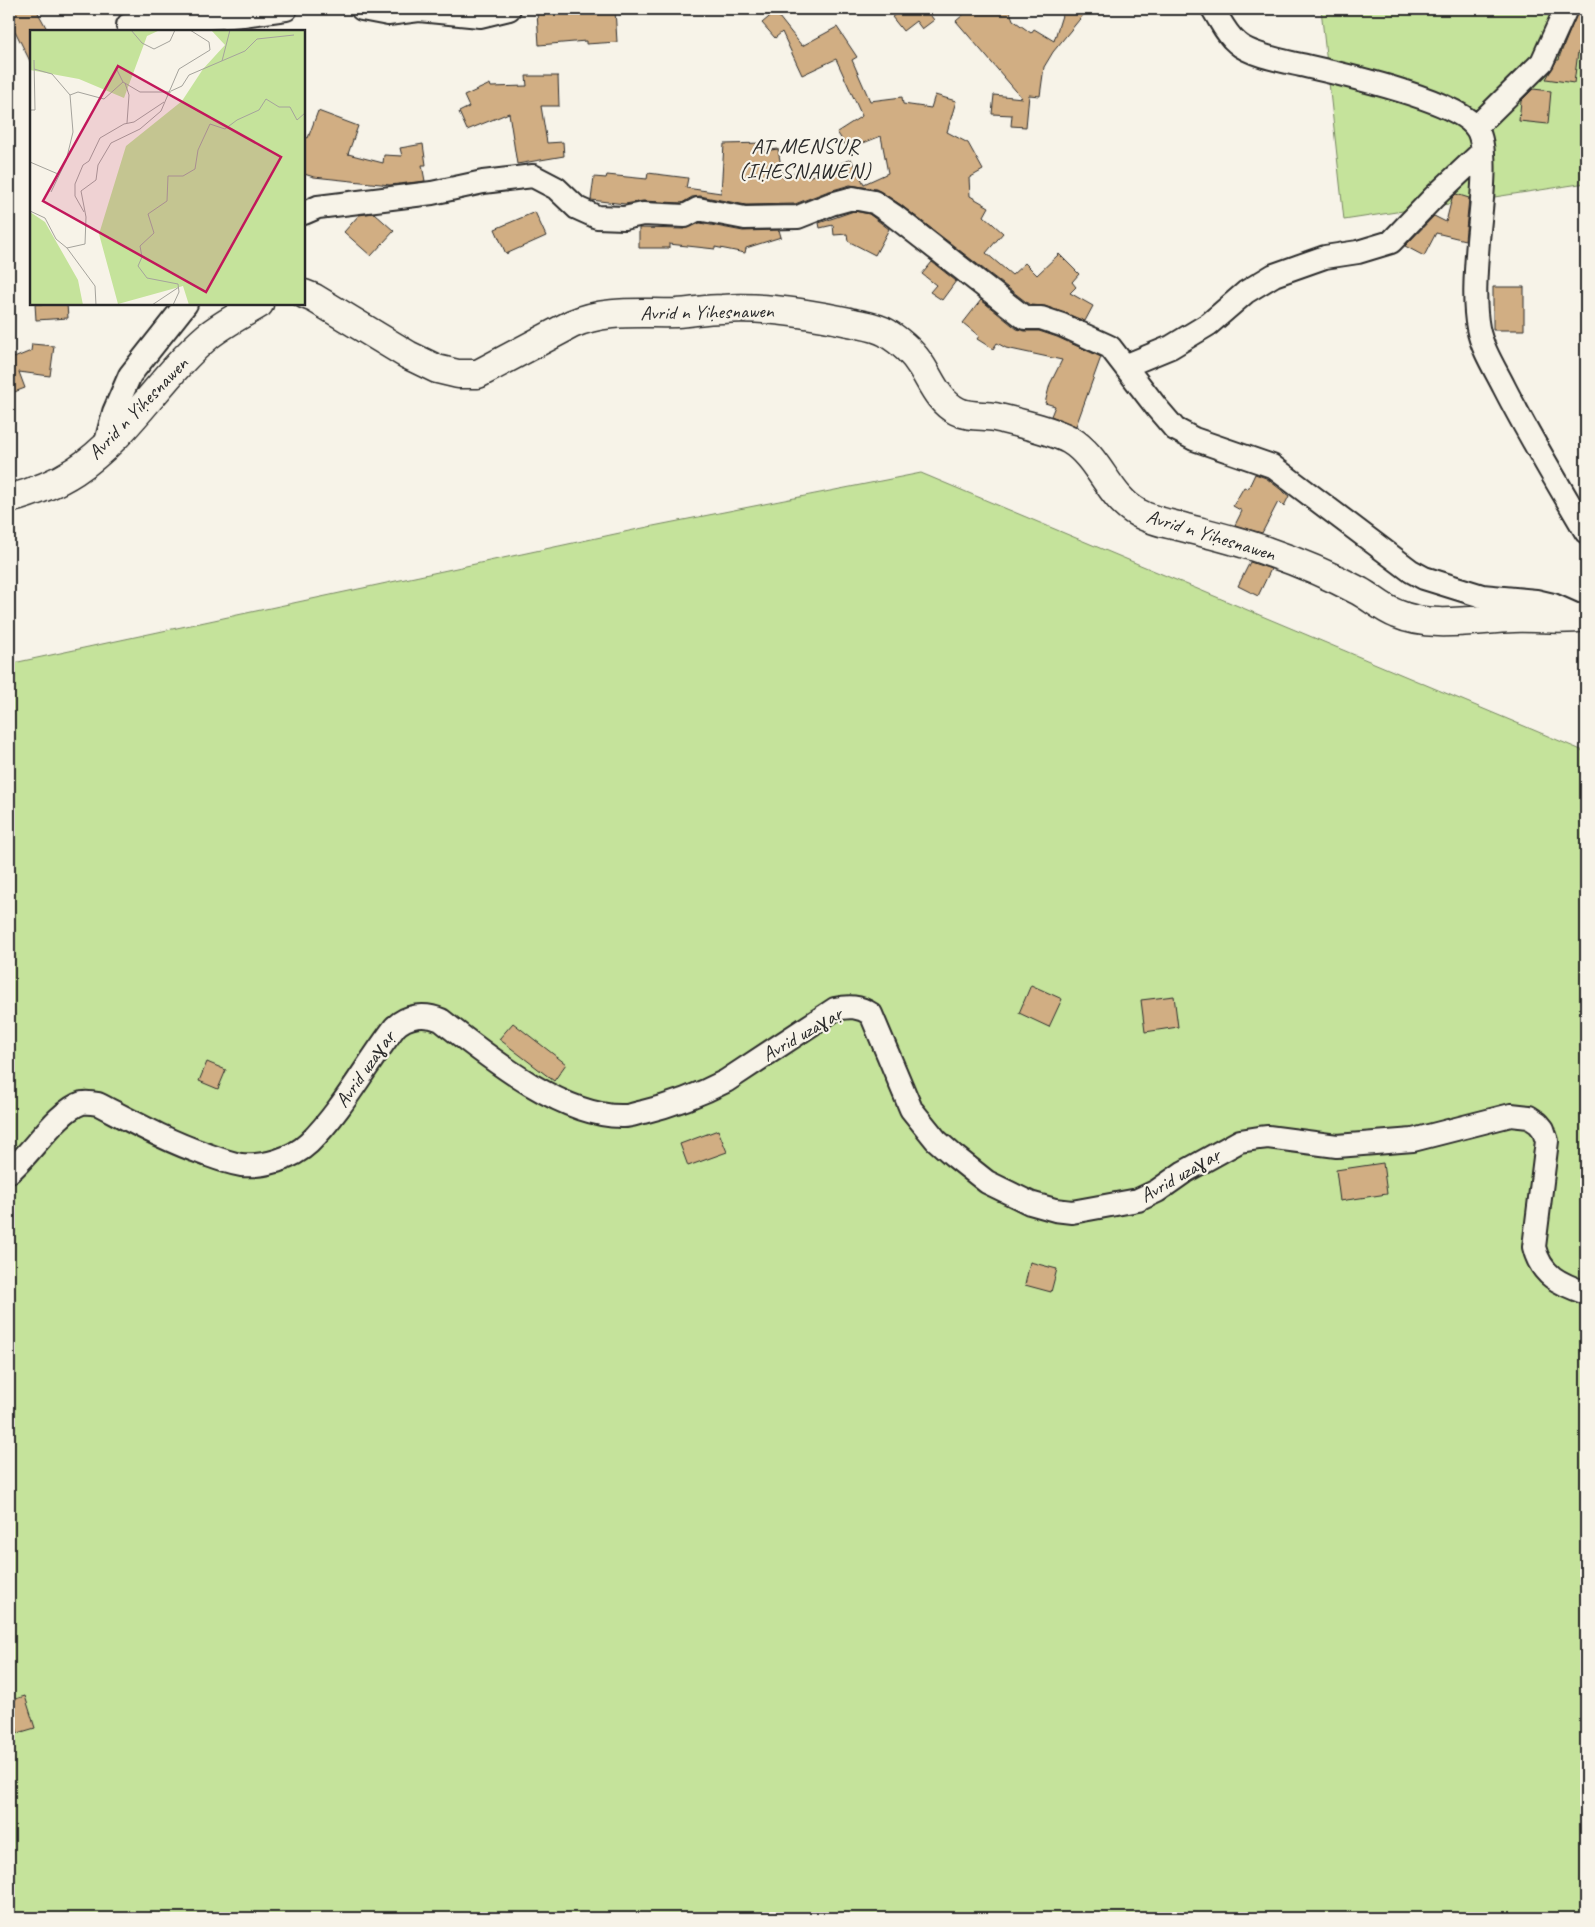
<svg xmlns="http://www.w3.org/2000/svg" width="1595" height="1927" font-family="Caveat,sans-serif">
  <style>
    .green { fill: #c5e39b; stroke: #788763 }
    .building { fill: #d1ae83; stroke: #2b2b2b }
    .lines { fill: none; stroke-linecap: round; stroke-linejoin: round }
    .street-casing { stroke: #2b2b2b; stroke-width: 26 }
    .secondary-casing { stroke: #2b2b2b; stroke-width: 31 }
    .street { stroke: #f7f3e8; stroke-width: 22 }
    .secondary { stroke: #f7f3e8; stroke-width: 28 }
    .labels { text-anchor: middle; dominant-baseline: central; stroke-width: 4.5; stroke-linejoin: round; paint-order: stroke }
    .street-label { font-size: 20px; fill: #2b2b2b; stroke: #f7f3e8 }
    .quarter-label { font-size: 22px; letter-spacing: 1px; fill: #2b2b2b; stroke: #f7f3e8 }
    .inset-road { fill: none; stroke: #a5a39c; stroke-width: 1 }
    .view { fill: #c2185b; fill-opacity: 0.15; stroke: #c2185b; stroke-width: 2.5 }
    .inset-edge { fill: none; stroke: #2b2b2b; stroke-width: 2.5 }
  </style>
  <rect width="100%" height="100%" fill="#f7f3e8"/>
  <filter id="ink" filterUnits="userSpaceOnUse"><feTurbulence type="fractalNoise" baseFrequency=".02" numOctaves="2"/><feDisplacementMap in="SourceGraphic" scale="10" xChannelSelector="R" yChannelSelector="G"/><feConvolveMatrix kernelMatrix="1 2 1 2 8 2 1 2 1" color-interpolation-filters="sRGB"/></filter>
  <g filter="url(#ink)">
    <path class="green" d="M1321,9H1586V183L1344,220Z
      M921,473L1586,752V1918H9V664L643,528Z"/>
    <path class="building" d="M9,9H36L48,31H31V63L15,31H9Z
      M585,9H615L617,42L586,44V41L539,45L537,12Z
      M903,9H931L928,12L934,20L922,29L916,21L903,31L892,17Z
      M970,9H1009L1013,20L1031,33L1034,29L1054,41L1064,9H1088L1053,52L1044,67L1040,96L1029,95L1026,127L1011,126L1012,115L992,114L994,95L1022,98L956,21Z
      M1579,9H1586V53L1578,52L1574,83L1546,79L1557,60H1559L1560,55Z
      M775,12L802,46L837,27L857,57L852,60L870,101L902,97L903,104L931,108L935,95L956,101L947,132L968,143L983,170L969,178L970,196L989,207L984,216L1003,233L986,253L1012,275L1025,263L1037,275L1059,254L1079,274L1072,282L1076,287L1070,293L1093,306L1085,321L1045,306L1030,305L901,205L876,189L850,185L826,192L795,204L746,205L700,196L692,197L682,203L643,201L625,204L591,200L594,177L606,178L607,175L647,179L648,173L688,178L686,188L721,193L724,144L764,143V151L778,149L783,178L805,168L809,177L851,159L864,184L888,173L881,136L848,149L837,132L862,116L836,59L802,75L782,32L775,38L762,23Z
      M526,76H558L559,106H541L547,143L563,142L564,156L517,164L509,113L467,130L459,112L469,107L464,96L490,84L491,87L527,86Z
      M1533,89L1551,91L1548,124L1519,121L1521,101Z
      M318,111L358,126L348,154L383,163L384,155L402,156L400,148L423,144L426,165H422L425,181L390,185L314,177L304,174V136L308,138Z
      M1456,194L1469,198L1465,240L1436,233L1424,256L1405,246L1434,216L1446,222L1452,198Z
      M854,211L869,214L889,229L875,255L848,241L847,234L834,235L833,225L820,228L819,223Z
      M535,212L546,236L506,254L495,229Z
      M374,213L394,231L371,256L344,232L359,215Z
      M700,223L743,231L779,230L781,237L746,248L745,253L715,247V249L669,244V248H639V228L684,229Z
      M932,262L956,281L942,300L930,292L936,285L922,274Z
      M1493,287H1524V330H1493Z
      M981,300L1017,329L1025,331H1039L1057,337L1101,357L1076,426L1051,416L1055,406L1045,403L1050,384L1062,360L1006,348L997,343L993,349L977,339L979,336L963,323Z
      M35,304H67L68,318L36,320Z
      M32,344L54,346L50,376L19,372L25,388L9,394V349H10L14,358L31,351Z
      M1255,474L1266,478L1289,496L1284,506L1278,502L1262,533L1235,525L1242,511L1233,506L1244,487L1248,489Z
      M1250,562L1271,569L1258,596L1238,586Z
      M1031,985L1062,999L1049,1027L1019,1013Z
      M1174,996L1178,1027L1145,1032L1141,1000Z
      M513,1023L566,1064L554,1081L499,1039Z
      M207,1062L226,1070L218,1089L199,1081Z
      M718,1130L727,1152L688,1166L680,1144Z
      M1383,1163L1387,1194L1340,1201L1336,1170Z
      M1030,1262L1057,1269L1051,1292L1025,1285Z
      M25,1696L35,1728L18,1733L9,1701Z"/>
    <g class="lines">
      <defs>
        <path id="street" d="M362,9L388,14L419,10L480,16L509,9
          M1213,9C1220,20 1226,34 1237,43C1250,55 1283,61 1301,65C1336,73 1458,99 1477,129C1490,151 1480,214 1478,241C1476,268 1473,302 1478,328C1482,349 1495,369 1504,387C1529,436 1558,484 1586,532
          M128,25L243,15L286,9
          M1476,127L1542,62L1566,9
          M304,213L318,207L432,193L483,182L533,176L556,188L577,208L597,217L624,218L643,214L685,216L698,209L745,218L798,217L831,204L853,198L874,202L893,215L1025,318H1041L1062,325L1110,347L1157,408L1175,429L1194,439L1272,466L1411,571L1424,578L1482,596L1536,601L1553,605L1580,617
          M1125,366L1171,347L1209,324L1246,292L1274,275L1325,257L1358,252L1391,242L1434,197L1482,152
          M105,446L114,412L130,375L186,304
          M9,1172C30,1155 58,1110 82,1103C88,1102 93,1103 98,1104C133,1122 167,1141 205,1154C216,1158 229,1163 241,1165C264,1167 292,1159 309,1143C343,1109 366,1065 395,1027C407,1015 425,1013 441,1020C487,1056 563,1118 624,1116C631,1116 637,1113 643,1112C672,1105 699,1095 726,1081L835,1009C849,1006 859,1006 871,1014L911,1109L936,1140L953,1155L987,1182L1030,1203L1055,1210L1072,1212L1138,1200L1157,1191L1184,1172L1240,1141L1259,1138L1268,1137L1337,1146L1413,1140L1511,1115L1529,1117L1538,1123L1543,1129L1547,1141L1534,1247C1541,1276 1560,1284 1586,1293"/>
        <path id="secondary" d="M304,294L314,298L408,355L437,369L458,374H478L572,324C606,309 641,314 677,313C692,312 707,309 722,309C764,306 808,313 849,322C861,325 876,326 887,333C901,342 913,352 922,367C932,383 939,402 957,411C968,417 982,415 995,417C1015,422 1052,430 1070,440C1100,458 1108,497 1138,513C1152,521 1170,524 1186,528C1213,535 1240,541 1266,551C1298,562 1329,575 1359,591C1372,598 1383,609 1397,614C1431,629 1477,619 1514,618C1537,617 1563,621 1586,617
          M9,499C31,493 55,484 75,471C128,436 160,377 208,336C223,324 242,314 259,304"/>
      </defs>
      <use href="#street" class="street-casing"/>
      <use href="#secondary" class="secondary-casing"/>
      <use href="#street" class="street"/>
      <use href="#secondary" class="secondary"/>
    </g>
  </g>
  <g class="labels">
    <g class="street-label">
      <text transform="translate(707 312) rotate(-1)">Avrid n Yiḥesnawen</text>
      <text transform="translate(138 408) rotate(-46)">Avrid n Yiḥesnawen</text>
      <text transform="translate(1211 535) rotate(17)">Avrid n Yiḥesnawen</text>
      <text transform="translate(802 1034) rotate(-30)">Avrid uzaɣaṛ</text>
      <text transform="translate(365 1069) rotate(-55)">Avrid uzaɣaṛ</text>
      <text transform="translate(1180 1175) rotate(-30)">Avrid uzaɣaṛ</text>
    </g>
    <g class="quarter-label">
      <text x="805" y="146">AT MENSUṚ<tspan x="805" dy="25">(IḤESNAWEN)</tspan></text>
    </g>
  </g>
  <g transform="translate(30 30)">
    <rect width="275" height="275" fill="#f7f3e8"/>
    <path d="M0,0H130L117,6L94,68L49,49L0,40ZM181,0H275V275H159L153,256L88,274L69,204L96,116L152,71L173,39L195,15ZM0,182L15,192L48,250L53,275H0Z" fill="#c5e39b"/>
    <path class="inset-road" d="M101,0L112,13L124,19L140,11L145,0M192,31L200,0M86,38L93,52M4,39L22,44L40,65M95,53L99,65L97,93M141,61L152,56L159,45L215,21L227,9L264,5M0,80H5L4,30M0,132L28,144M21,162L36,131L43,102L40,65L48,62L74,69L93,52L110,62H141M0,181L15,188L26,209L37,218M54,182L45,166V154L53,135L59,131L70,108L94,94L104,92L134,72M66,275L65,256L37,218L55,214L56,187L51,161L66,150L68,135L81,113L110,99L131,81L149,39L180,20L179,12L160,0M122,275L149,257M143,275L149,262L148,254L117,248L108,236L112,227L110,216L124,203L118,184L137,171L138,146H153L165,139L168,120L180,94L195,99L207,90L229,80L236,69L249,77H260L267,90L275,83"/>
    <path class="view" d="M88,36L251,127L176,262L13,171Z"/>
    <rect width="275" height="275" class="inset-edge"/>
  </g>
  <rect width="1595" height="1927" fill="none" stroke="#f7f3e8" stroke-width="30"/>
  <rect x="15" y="15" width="1565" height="1897" fill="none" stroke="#2b2b2b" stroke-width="2" filter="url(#ink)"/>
</svg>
